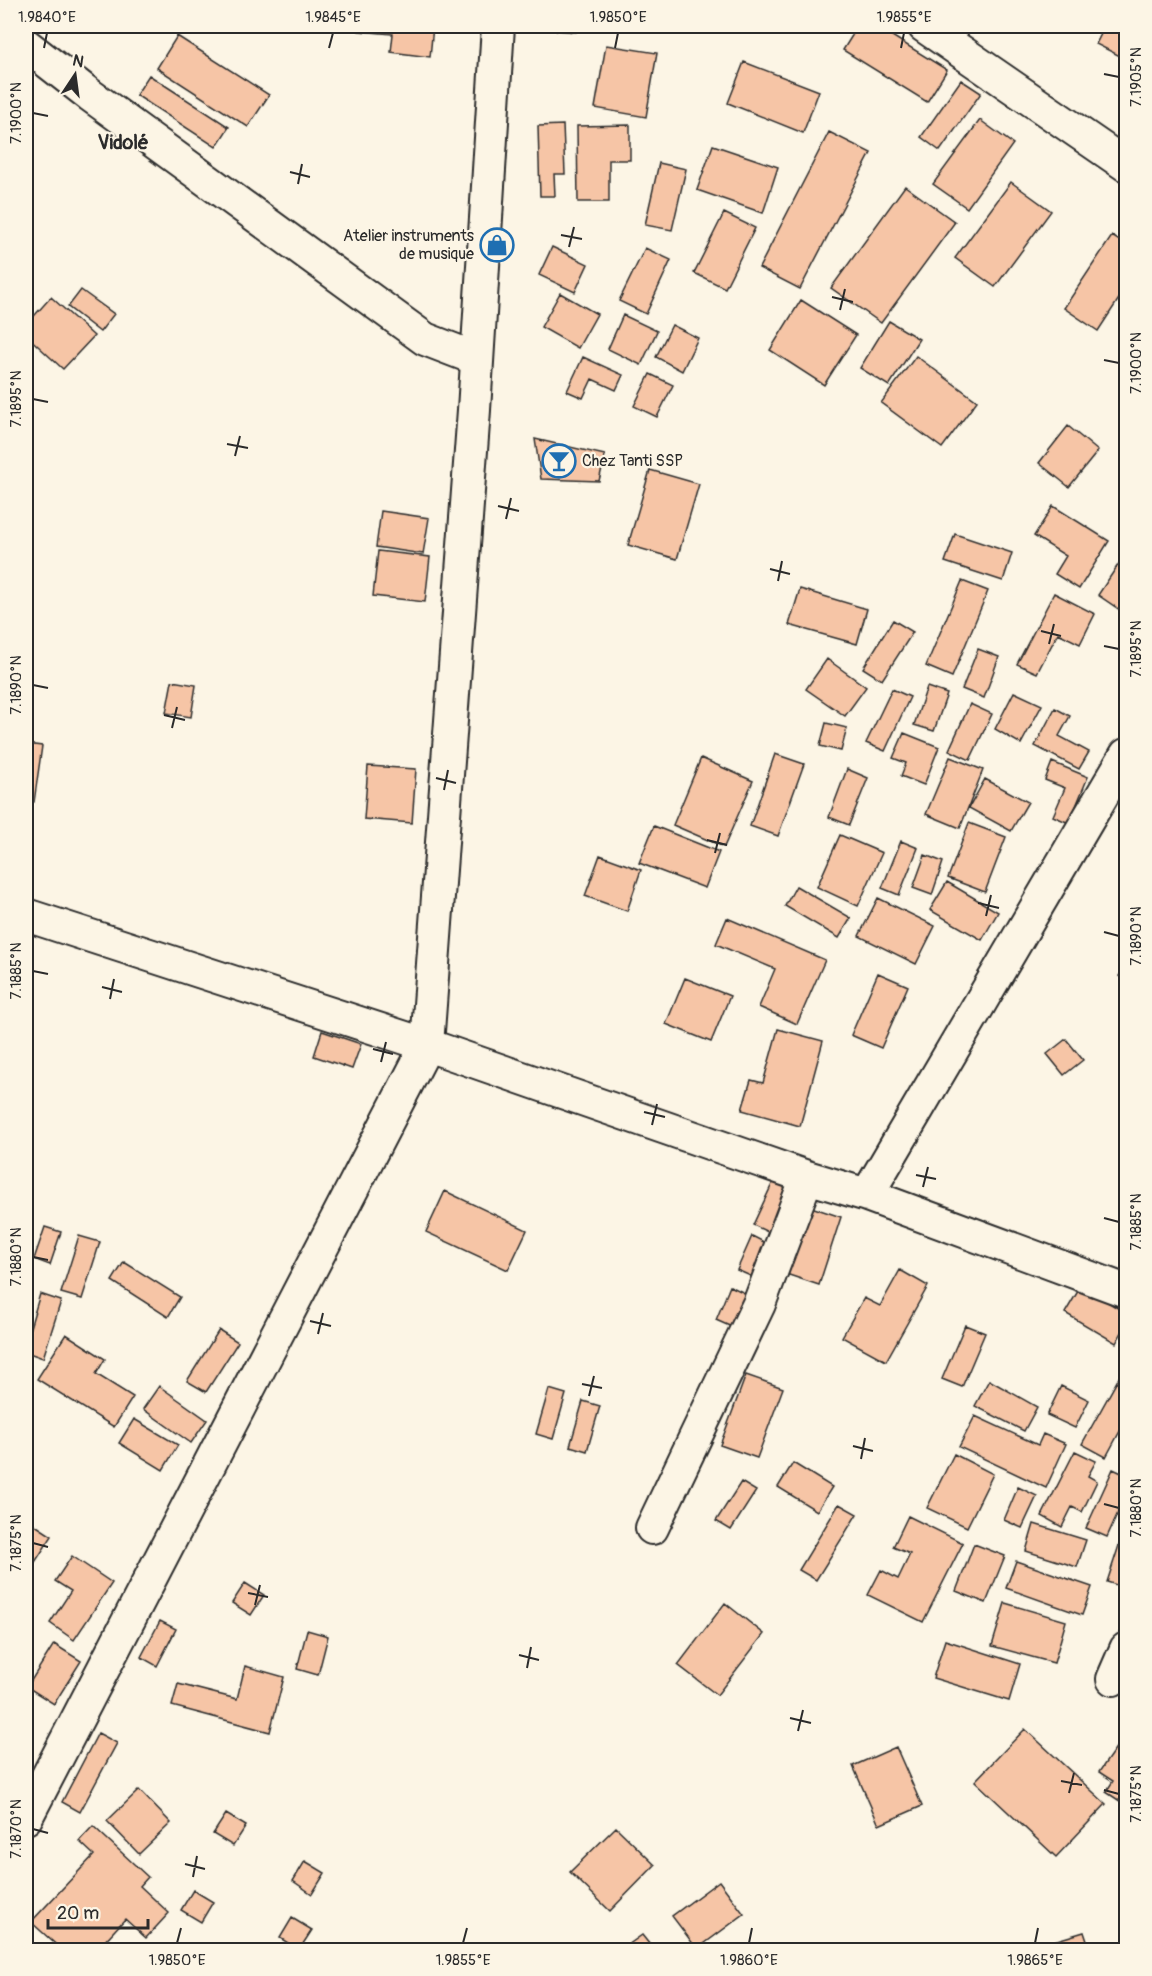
<svg xmlns="http://www.w3.org/2000/svg" width="1152" height="1976" font-family="Pangolin,sans-serif">
  <style>
    .building { fill: #f6c5a6; stroke: #2b2b2b; stroke-width: 1.5 }
    .lines { fill: none; stroke-linecap: round; stroke-linejoin: round }
    .street-casing { stroke: #2b2b2b; stroke-width: 36 }
    .street { stroke: #fcf5e5; stroke-width: 32 }
    .ticks { fill: none; stroke: #2b2b2b; stroke-width: 2 }
    .labels { text-anchor: middle; dominant-baseline: central; stroke-width: 4.5; stroke-linejoin: round; paint-order: stroke }
    .poi-label { font-size: 16px; fill: #2b2b2b; stroke: #fcf5e5; text-anchor: end }
    .quarter-label { font-size: 20px; font-weight: bold; fill: #2b2b2b; stroke: #fcf5e5 }
    .neatline { fill: none; stroke: #2b2b2b; stroke-width: 2 }
    .ticks-label { font-size: 15px; text-anchor: middle; fill: #2b2b2b }
  </style>
  <rect width="100%" height="100%" fill="#fcf5e5"/>
  <filter id="ink" filterUnits="userSpaceOnUse"><feTurbulence type="fractalNoise" baseFrequency=".0167" numOctaves="2"/><feDisplacementMap in="SourceGraphic" scale="12" xChannelSelector="R" yChannelSelector="G"/><feConvolveMatrix kernelMatrix="1 2 1 2 8 2 1 2 1" color-interpolation-filters="sRGB"/></filter>
  <g filter="url(#ink)">
    <path class="building" d="M360,26H433L430,57L391,52L393,34L359,31Z
      M544,26H577L576,32L544,29Z
      M858,26H876L947,70L927,102L843,50Z
      M1105,26H1126V59L1096,44Z
      M177,36L269,95L248,127L157,68Z
      M606,45L657,53L646,117L595,108Z
      M744,62L819,91L803,133L728,103Z
      M149,75L229,127L216,147L136,95Z
      M961,80L981,93L940,151L921,137Z
      M980,120L1013,144L967,208L933,184Z
      M563,125L565,174H554L555,196H540L538,126Z
      M630,125V160H609V202H578L577,126Z
      M829,132L871,153L800,289L759,268Z
      M713,145L778,167L763,213L697,190Z
      M659,163L686,169L672,230L645,225Z
      M1011,182L1051,211L995,287L955,258Z
      M905,186L955,222L881,323L831,288Z
      M724,213L755,228L725,288L694,273Z
      M1112,236L1126,245V288L1098,331L1064,308Z
      M552,247L588,264L575,292L539,275Z
      M645,248L671,260L646,314L619,301Z
      M81,290L114,314L100,332L68,307Z
      M560,293L597,314L578,348L541,327Z
      M51,297L94,336L63,369L26,335V325Z
      M801,300L856,335L824,385L770,350Z
      M623,315L657,331L641,365L608,349Z
      M889,321L919,339L889,386L860,368Z
      M672,325L698,338L682,371L656,357Z
      M916,356L977,401L942,448L881,403Z
      M583,357L623,375L616,390L592,379L583,398L567,391Z
      M650,374L673,385L657,417L634,406Z
      M1068,426L1098,451L1069,487L1039,463Z
      M535,439L605,455L599,481L541,479Z
      M650,470L699,484L677,559L628,545Z
      M1053,506L1109,541L1079,589L1055,574L1066,556L1034,536Z
      M381,511L429,518L423,554L376,547Z
      M955,534L1012,553L1003,581L945,562Z
      M378,551L430,557L425,602L373,596Z
      M1126,553V614L1098,595Z
      M962,581L988,591L952,677L926,666Z
      M800,589L867,609L857,644L789,625Z
      M1054,593L1095,614L1080,644L1058,633L1037,673L1017,664Z
      M893,620L913,632L882,680L863,668Z
      M978,649L999,657L984,698L962,689Z
      M827,659L866,687L845,716L806,689Z
      M172,681L196,685L191,717L166,713Z
      M927,687L947,694L934,731L914,725Z
      M892,689L910,697L885,751L866,743Z
      M1014,692L1042,705L1021,744L995,729Z
      M970,704L992,714L970,760L949,750Z
      M1055,708L1070,716L1059,736L1089,752L1079,769L1035,746Z
      M826,723L847,728L841,751L820,746Z
      M904,733L939,747L924,785L901,776L906,763L893,758Z
      M26,744L42,746L34,802L26,801Z
      M775,754L804,764L778,836L750,826Z
      M950,757L983,770L960,828L926,814Z
      M701,758L753,781L724,847L673,825Z
      M1052,762L1088,777L1069,823L1053,816L1065,788L1045,780Z
      M368,766L416,769L412,823L364,819Z
      M847,769L868,778L849,825L829,817Z
      M985,779L1028,802L1011,831L969,808Z
      M969,823L1006,837L985,892L948,878Z
      M654,826L719,852L705,888L639,863Z
      M840,835L882,853L858,906L817,887Z
      M901,841L918,848L899,895L882,888Z
      M600,855L641,870L627,911L585,896Z
      M925,855L943,862L932,895L913,888Z
      M947,882L998,912L982,940L930,910Z
      M796,886L851,918L839,938L785,906Z
      M878,898L935,926L916,964L859,936Z
      M727,918L825,960L797,1024L759,1007L775,969L716,944Z
      M1126,966V982L1119,976Z
      M878,973L908,986L881,1048L851,1035Z
      M685,978L730,996L711,1042L666,1024Z
      M778,1029L823,1041L800,1126L742,1110L751,1080L763,1083Z
      M322,1031L361,1044L352,1069L314,1056Z
      M1066,1039L1083,1060L1064,1075L1047,1054Z
      M773,1182L791,1189L772,1234L753,1225Z
      M445,1191L527,1230L508,1270L426,1232Z
      M808,1206L841,1217L819,1285L786,1274Z
      M45,1227L61,1232L50,1265L34,1259Z
      M79,1236L100,1242L82,1299L61,1293Z
      M752,1236L770,1245L755,1278L737,1270Z
      M124,1262L180,1297L168,1317L112,1281Z
      M900,1270L928,1286L886,1361L842,1337L864,1298L880,1306Z
      M730,1286L749,1295L734,1328L716,1320Z
      M1081,1286L1126,1313V1325L1116,1343L1065,1313Z
      M40,1294L61,1301L43,1358L26,1352V1341Z
      M965,1325L985,1333L962,1387L942,1379Z
      M219,1330L238,1342L206,1392L187,1381Z
      M66,1334L105,1359L96,1374L133,1397L114,1427L37,1379Z
      M1126,1365V1420L1106,1457L1082,1444Z
      M746,1375L783,1388L757,1458L720,1445Z
      M989,1380L1037,1407L1024,1431L975,1406Z
      M159,1386L207,1420L191,1443L143,1409Z
      M1061,1386L1089,1400L1075,1428L1047,1415Z
      M549,1389L566,1394L553,1439L536,1434Z
      M583,1401L600,1406L587,1451L570,1446Z
      M975,1416L1038,1445L1043,1434L1066,1444L1046,1488L959,1447Z
      M134,1419L178,1445L163,1470L119,1443Z
      M1075,1451L1096,1461L1088,1476L1097,1481L1082,1512L1072,1507L1062,1527L1042,1516Z
      M954,1454L993,1474L967,1527L927,1508Z
      M793,1463L832,1487L817,1511L778,1487Z
      M1113,1469L1126,1475V1495L1107,1537L1086,1528Z
      M741,1482L756,1491L731,1530L716,1521Z
      M1018,1487L1037,1496L1022,1528L1004,1520Z
      M839,1504L857,1514L816,1580L799,1570Z
      M908,1516L963,1543L923,1622L868,1595L881,1570L898,1579L910,1554L893,1547Z
      M26,1519L52,1536L26,1576Z
      M1034,1524L1086,1540L1077,1567L1026,1551Z
      M1126,1524V1588L1107,1582Z
      M974,1544L1005,1556L986,1603L956,1591Z
      M72,1556L112,1583L74,1640L50,1623L71,1591L55,1581Z
      M1016,1561L1092,1587L1082,1615L1006,1588Z
      M245,1583L264,1595L251,1615L232,1603Z
      M725,1603L764,1634L717,1695L678,1665Z
      M1005,1603L1066,1621L1054,1663L992,1646Z
      M160,1621L176,1629L157,1666L141,1657Z
      M307,1630L328,1636L318,1675L297,1669Z
      M945,1640L1020,1664L1009,1701L933,1678Z
      M54,1644L81,1661L54,1704L27,1687Z
      M245,1666L284,1677L270,1732L172,1706L178,1684L237,1699Z
      M1025,1729L1106,1804L1056,1857L975,1781Z
      M98,1733L117,1743L80,1812L62,1802Z
      M1124,1736L1126,1738V1805L1106,1792L1113,1781L1099,1772Z
      M896,1747L922,1806L879,1825L853,1766Z
      M139,1790L171,1823L139,1854L107,1821Z
      M226,1814L246,1826L233,1846L213,1834Z
      M93,1826L148,1877L140,1886L169,1913L146,1938L125,1919L103,1943L111,1950H62L31,1922L94,1855L79,1841Z
      M616,1827L655,1865L610,1911L570,1872Z
      M305,1861L325,1873L312,1894L293,1881Z
      M719,1881L744,1914L697,1949L672,1916Z
      M193,1890L213,1902L201,1922L181,1910Z
      M292,1918L312,1930L299,1950L280,1938Z
      M1084,1932L1090,1950H1038L1037,1946Z
      M642,1935L654,1950H621Z"/>
    <g class="lines">
      <defs>
        <path id="street" d="M924,26L1126,165
          M26,45L90,95L425,339L477,359
          M26,915L427,1045L807,1177L867,1195L1126,1291
          M867,1195L1126,755
          M652,1528L759,1304L807,1177
          M1113,1679L1126,1649
          M26,1818L427,1045L474,410L498,26"/>
      </defs>
      <use href="#street" class="street-casing"/>
      <use href="#street" class="street"/>
    </g>
  </g>
  <path class="ticks" d="M44,48L47,33M329,48L333,33M615,48L618,33M901,48L904,33M1104,74L1119,77M33,113L48,116M290,172L310,177M298,184L302,164M561,235L582,239M569,247L574,227M832,297L853,302M840,310L845,289M1104,360L1119,363M33,399L48,402M227,444L248,448M235,456L240,436M498,506L519,511M506,519L511,498M770,569L790,574M778,581L782,561M1041,631L1061,636M1049,644L1054,624M1104,646L1119,649M33,685L48,688M164,715L185,720M172,728L177,707M436,778L456,783M444,790L448,770M707,840L727,845M715,853L720,833M978,903L999,908M986,916L991,895M1104,932L1119,936M33,971L48,974M102,987L122,992M110,999L114,979M373,1049L393,1054M381,1062L386,1042M644,1112L665,1117M652,1125L657,1104M916,1175L936,1179M923,1187L928,1167M1104,1218L1119,1222M33,1257L48,1260M310,1321L331,1326M318,1334L323,1313M582,1384L602,1388M589,1396L594,1376M853,1446L873,1451M861,1459L865,1438M1104,1504L1119,1508M33,1543L48,1547M248,1593L268,1597M255,1605L260,1585M519,1655L539,1660M527,1668L531,1647M790,1718L811,1723M798,1731L803,1710M1061,1781L1082,1785M1104,1790L1119,1794M1069,1793L1074,1773M33,1829L48,1833M185,1864L205,1869M193,1877L197,1856M177,1943L181,1928M463,1943L467,1928M749,1943L752,1928M1035,1943L1038,1928"/>
  <defs>
    <symbol id="shop-ring" viewBox="-11 -11 22 22"><circle r="9.5" fill="#fcf5e5" stroke="#1f6fb2" stroke-width="1.5"/><path d="M-5-2.5h2.3a2.7 3.5 0 0 1 5.4 0H5L5.5 6h-11ZM-1.5-2.5h3a1.5 2.3 0 0 0-3 0Z" fill="#1f6fb2"/></symbol>
    <symbol id="bar-ring" viewBox="-11 -11 22 22"><circle r="9.5" fill="#fcf5e5" stroke="#1f6fb2" stroke-width="1.5"/><path d="M-6-5H6L.8 .8V4.5H3.5V6h-7V4.5H-.8V.8Z" fill="#1f6fb2"/></symbol>
  </defs>
  <g fill-rule="evenodd">
    <use href="#shop-ring" x="478" y="226" width="38" height="38"/>
    <use href="#bar-ring" x="540" y="442" width="38" height="38"/>
  </g>
  <g class="labels">
    <g class="poi-label">
      <text x="474" y="236">Atelier instruments<tspan x="474" dy="18">de musique</tspan></text>
      <text x="582" y="461" text-anchor="start">Chez Tanti SSP</text>
    </g>
    <g class="quarter-label">
      <text x="123" y="142">Vidolé</text>
    </g>
  </g>
  <rect width="1152" height="1976" fill="none" stroke="#fcf5e5" stroke-width="66"/>
  <g transform="translate(75 75) rotate(13)" stroke="#fcf5e5" stroke-width="4.5" paint-order="stroke">
  <path d="M0-4.5L10 22L0 15L-10 22Z" fill="#2b2b2b"/>
  <text y="-9" font-size="16" font-weight="bold" text-anchor="middle" fill="#2b2b2b">N</text>
  </g>
  <path d="M48 1919v9h100v-9" fill="none" stroke="#2b2b2b" stroke-width="3"/>
  <text x="57" y="1919" font-size="18" fill="#2b2b2b" stroke="#fcf5e5" stroke-width="4.5" paint-order="stroke">20 m</text>
  <rect x="33" y="33" width="1086" height="1910" class="neatline"/>
  <g class="ticks-label">
    <text x="47" y="22">1.9840°E</text>
    <text x="333" y="22">1.9845°E</text>
    <text x="618" y="22">1.9850°E</text>
    <text x="904" y="22">1.9855°E</text>
    <text transform="translate(1136 77) rotate(-90)" y="5">7.1905°N</text>
    <text transform="translate(16 113) rotate(-90)" y="5">7.1900°N</text>
    <text transform="translate(1136 363) rotate(-90)" y="5">7.1900°N</text>
    <text transform="translate(16 399) rotate(-90)" y="5">7.1895°N</text>
    <text transform="translate(1136 649) rotate(-90)" y="5">7.1895°N</text>
    <text transform="translate(16 685) rotate(-90)" y="5">7.1890°N</text>
    <text transform="translate(1136 936) rotate(-90)" y="5">7.1890°N</text>
    <text transform="translate(16 971) rotate(-90)" y="5">7.1885°N</text>
    <text transform="translate(1136 1222) rotate(-90)" y="5">7.1885°N</text>
    <text transform="translate(16 1257) rotate(-90)" y="5">7.1880°N</text>
    <text transform="translate(1136 1508) rotate(-90)" y="5">7.1880°N</text>
    <text transform="translate(16 1543) rotate(-90)" y="5">7.1875°N</text>
    <text transform="translate(1136 1794) rotate(-90)" y="5">7.1875°N</text>
    <text transform="translate(16 1829) rotate(-90)" y="5">7.1870°N</text>
    <text x="177" y="1965">1.9850°E</text>
    <text x="463" y="1965">1.9855°E</text>
    <text x="749" y="1965">1.9860°E</text>
    <text x="1035" y="1965">1.9865°E</text>
  </g>
</svg>
